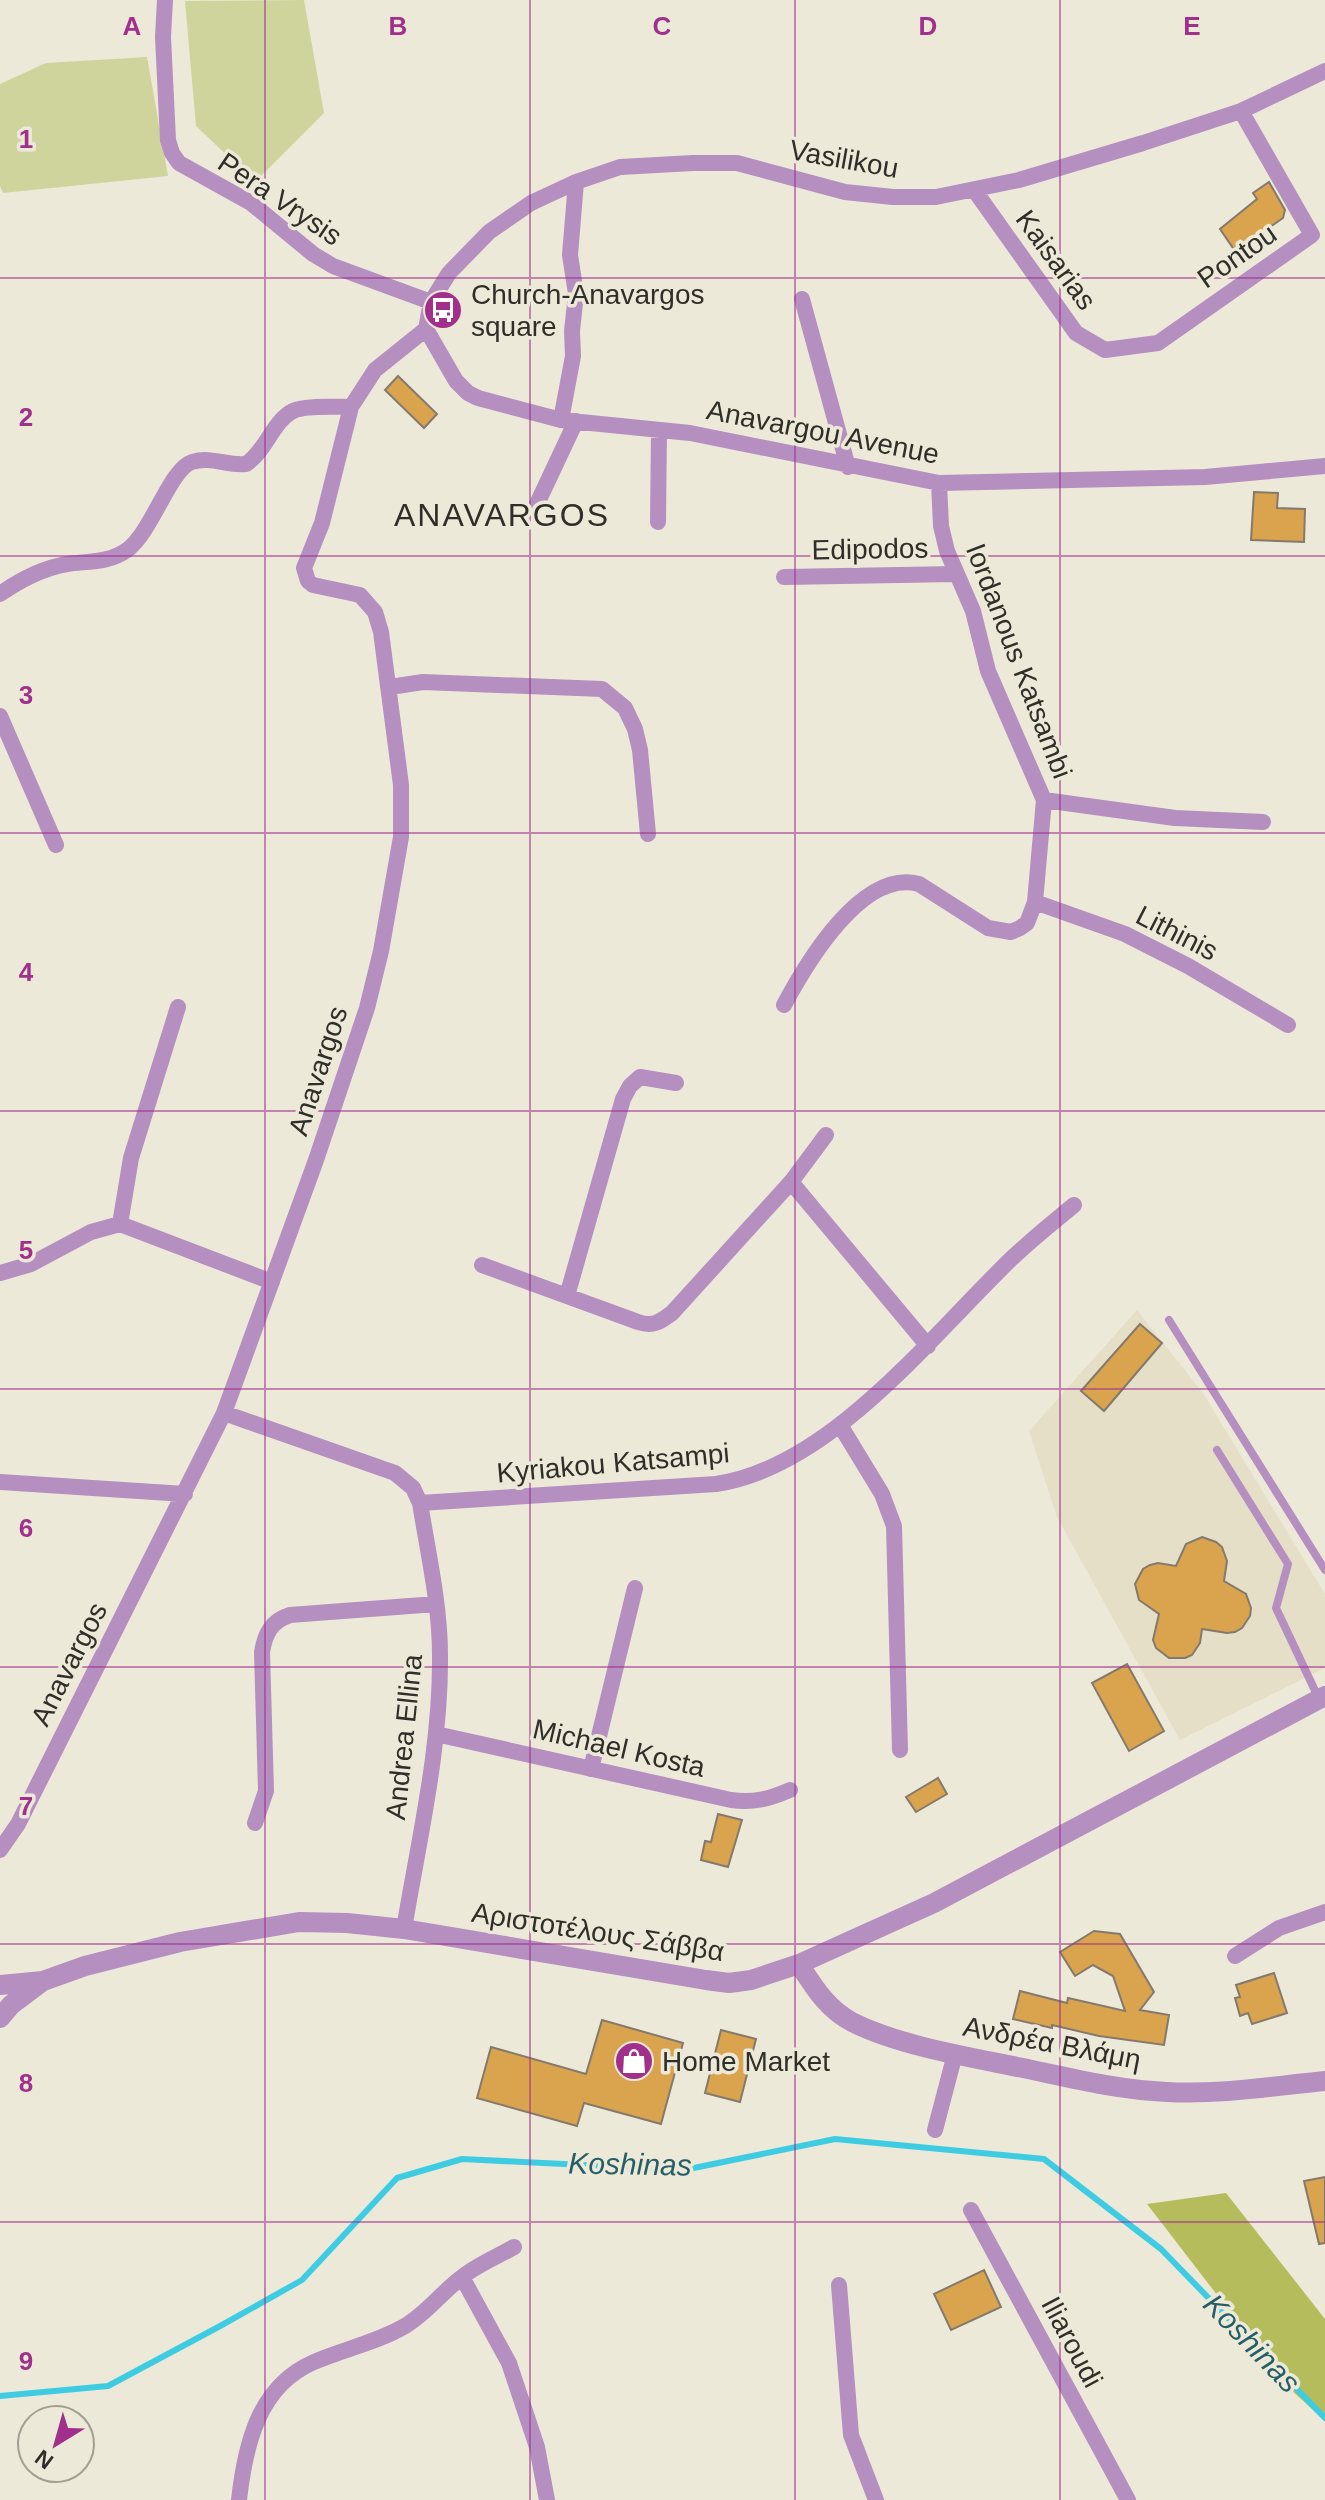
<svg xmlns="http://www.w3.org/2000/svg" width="1325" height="2500" font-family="Helvetica,sans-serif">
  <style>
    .built { fill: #e5dfc8 }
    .green { fill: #cfd49d }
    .forest { fill: #b5bc5b }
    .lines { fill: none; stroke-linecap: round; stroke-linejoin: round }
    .stream { stroke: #3ecce3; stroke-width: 6 }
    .building { fill: #daa34e; stroke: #837a6d; stroke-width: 2 }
    .service { stroke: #b48fc0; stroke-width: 8 }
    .minor { stroke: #b48fc0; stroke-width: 16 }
    .tertiary { stroke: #b48fc0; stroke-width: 20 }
    .grid { fill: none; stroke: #a1308c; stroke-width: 2; stroke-opacity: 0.55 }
    .labels { text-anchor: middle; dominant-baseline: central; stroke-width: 7; stroke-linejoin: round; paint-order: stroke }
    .street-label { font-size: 28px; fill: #2f2e28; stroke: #ede9d9 }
    .poi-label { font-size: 28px; fill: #2f2e28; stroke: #ede9d9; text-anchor: start }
    .water-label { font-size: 30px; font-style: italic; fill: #265e68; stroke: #ede9d9 }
    .quarter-label { font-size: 32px; letter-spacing: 2px; fill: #2f2e28; stroke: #ede9d9 }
    .grid-label { font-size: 26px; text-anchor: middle; font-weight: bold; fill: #a1308c; stroke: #ede9d9; stroke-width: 7; stroke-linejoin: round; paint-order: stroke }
  </style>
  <rect width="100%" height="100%" fill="#ede9d9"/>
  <path class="built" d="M1137,1310L1203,1393L1325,1594V1668L1180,1740L1057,1517L1029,1431Z"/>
  <path class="green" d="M304,0L324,113L255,182L196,126L185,1Z
    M147,57L168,176L3,193L0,186V84L46,63Z"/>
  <path class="forest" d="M1226,2193L1325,2319V2421L1288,2387L1147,2204Z"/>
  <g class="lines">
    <path class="stream" d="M0,2396L108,2386L222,2325L302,2280L397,2178L462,2159L684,2170L835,2139L1044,2159L1161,2249L1325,2418"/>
  </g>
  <path class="building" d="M1269,182L1285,210L1283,218L1235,251L1220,229L1257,199L1253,193Z
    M398,376L437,414L424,428L385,390Z
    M1254,492L1278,493L1277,508L1305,509L1304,542L1251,540Z
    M1140,1324L1162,1343L1104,1411L1081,1391Z
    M1202,1537L1216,1542L1222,1547L1227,1561L1224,1581L1246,1594L1251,1608L1250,1616L1242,1628L1235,1632L1227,1633L1202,1629L1200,1643L1192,1655L1185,1658H1169L1156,1648L1153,1640L1159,1614L1139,1600L1135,1584L1143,1569L1150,1565L1158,1563L1176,1566L1186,1544Z
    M1127,1664L1164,1731L1129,1751L1092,1683Z
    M938,1778L947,1794L916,1812L906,1797Z
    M718,1814L742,1820L728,1867L701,1860L705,1841L711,1842Z
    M1094,1931L1120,1934L1154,1992L1140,2010L1169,2015L1164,2045L1099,2036L1052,2025V2028L1013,2019L1020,1991L1067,2003L1068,1998L1125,2011L1113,1976L1093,1965L1075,1976L1060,1952Z
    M1274,1973L1287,2013L1252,2024L1248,2013L1240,2016L1235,1998L1240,1997L1236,1985Z
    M602,2020L683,2043L661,2124L584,2103L577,2126L477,2098L491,2047L586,2074Z
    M721,2030L756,2039L740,2102L705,2093Z
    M1325,2177V2243L1319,2244L1304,2181Z
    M984,2270L1001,2307L951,2330L934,2294Z"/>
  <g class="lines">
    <path class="service" d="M1169,1320L1325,1570
      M1217,1450L1288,1564L1276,1608L1319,1699"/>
    <path class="minor" d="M165,0L163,37L168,140L172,153L179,163L251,203L313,254L333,266L431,302
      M1325,71L1241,111L1143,143L1019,180L936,197H893L845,192L737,163H693L620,167L576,182L531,203L489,232L449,273L431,302L426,329L456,381L468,393L478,398L561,420L690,433L939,483L1205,477L1325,466
      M975,191L1076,333L1105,350L1158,343L1312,235L1241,111
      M802,299L848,467
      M561,420L573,356L572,331L576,294L570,255L576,182
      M537,504L576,421
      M658,522L659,430
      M784,577L957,574
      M0,594C20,580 44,568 67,564C88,561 109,563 127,550C152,532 170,469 192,462C211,456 227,466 246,464C266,451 273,421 293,411C305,405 337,407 351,407
      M390,687L423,682L602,689L625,708L635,729L640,750L648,834
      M0,716L56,845
      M1044,800L1175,818L1263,822
      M1035,902L1125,934L1188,966L1288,1025
      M784,1005C806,964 862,868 919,884L988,928L1011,932L1020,928L1027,923L1035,902L1044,800L988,671L973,611L947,551L941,526L939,483
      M791,1182L928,1346
      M120,1224L131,1158L178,1007
      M120,1224L272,1282
      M482,1265L638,1322C653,1327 660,1322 672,1313L791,1182L826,1135
      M0,1273L31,1264L91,1232L120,1224
      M567,1296L623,1099L630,1086L640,1077L676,1083
      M224,1413L395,1473L413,1488L420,1503C428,1553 440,1605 440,1655C441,1747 419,1839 404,1929
      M840,1425L882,1494L894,1526L900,1750
      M0,1482L185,1494
      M420,1503L716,1484C826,1468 924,1345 1000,1270C1023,1246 1049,1226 1074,1205
      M436,1734L731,1800C754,1803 769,1799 790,1790
      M591,1769L635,1588
      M255,1823L266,1791L262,1652C265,1634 271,1621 290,1615L436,1604
      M0,1850L18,1824L224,1413L316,1160L367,1008L381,951L401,837V785L381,632L375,612L360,595L313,585L308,581L304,568L322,523L351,407L375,370L426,329
      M1235,1956L1279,1928L1325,1912
      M935,2130L955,2054
      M971,2210L1128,2500
      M462,2277L509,2363L537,2447L547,2500
      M839,2285L851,2435L876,2500
      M239,2500C245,2446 258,2386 314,2362C344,2349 378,2342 405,2326C427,2313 441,2293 461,2278C476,2265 497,2257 514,2247"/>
    <path class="tertiary" d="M799,1964C814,1987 827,2009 852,2022C900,2046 969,2057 1023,2068C1070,2078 1118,2090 1167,2092C1220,2095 1273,2086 1325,2081
      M0,1985L43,1981L85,1966L180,1942L299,1922L347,1923L404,1929L706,1980L729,1983L751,1980L799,1964L934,1903L1325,1696
      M0,2018L11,2005L43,1981"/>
  </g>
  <path class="grid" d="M265,0V2500M530,0V2500M795,0V2500M1060,0V2500M0,278H1325M0,556H1325M0,833H1325M0,1111H1325M0,1389H1325M0,1667H1325M0,1944H1325M0,2222H1325"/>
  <defs>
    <symbol id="bus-disc" viewBox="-11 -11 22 22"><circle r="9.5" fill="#a1308c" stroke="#ede9d9"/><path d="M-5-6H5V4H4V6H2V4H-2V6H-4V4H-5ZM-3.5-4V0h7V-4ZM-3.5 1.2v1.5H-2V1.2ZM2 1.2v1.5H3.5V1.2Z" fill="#fff"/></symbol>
    <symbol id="shop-disc" viewBox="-11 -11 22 22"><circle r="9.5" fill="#a1308c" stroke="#ede9d9"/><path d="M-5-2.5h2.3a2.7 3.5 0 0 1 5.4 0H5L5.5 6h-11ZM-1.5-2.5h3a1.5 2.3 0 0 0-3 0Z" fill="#fff"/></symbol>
  </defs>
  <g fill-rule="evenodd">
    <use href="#bus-disc" x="421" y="288" width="44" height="44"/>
    <use href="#shop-disc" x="612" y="2039" width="44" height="44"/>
  </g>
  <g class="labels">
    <g class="street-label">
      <text transform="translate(844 159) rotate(10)">Vasilikou</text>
      <text transform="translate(280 199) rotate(34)">Pera Vrysis</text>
      <text transform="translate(1237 256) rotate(-35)">Pontou</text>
      <text transform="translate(1056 260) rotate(54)">Kaisarias</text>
      <text transform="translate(823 432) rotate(11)">Anavargou Avenue</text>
      <text transform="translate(870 549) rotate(-1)">Edipodos</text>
      <text transform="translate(1019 661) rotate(69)">Iordanous Katsambi</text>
      <text transform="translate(1177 933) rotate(27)">Lithinis</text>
      <text transform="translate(318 1071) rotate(-72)">Anavargos</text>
      <text transform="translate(613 1463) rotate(-5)">Kyriakou Katsampi</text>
      <text transform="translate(69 1664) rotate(-63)">Anavargos</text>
      <text transform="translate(404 1737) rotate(-84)">Andrea Ellina</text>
      <text transform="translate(619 1748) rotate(13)">Michael Kosta</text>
      <text transform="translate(598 1932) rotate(9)">Αριστοτέλους Σάββα</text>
      <text transform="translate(1052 2043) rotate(11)">Ανδρέα Βλάμη</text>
      <text transform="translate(1072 2342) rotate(62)">Iliaroudi</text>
    </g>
    <g class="poi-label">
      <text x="471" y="294">Church-Anavargos<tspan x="471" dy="32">square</tspan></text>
      <text x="662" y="2061">Home Market</text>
    </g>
    <g class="water-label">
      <text transform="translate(630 2164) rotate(1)">Koshinas</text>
      <text transform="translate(1252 2343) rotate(46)">Koshinas</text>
    </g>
    <g class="quarter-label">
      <text x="502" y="515">ANAVARGOS</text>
    </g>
  </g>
  <g class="grid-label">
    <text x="132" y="35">A</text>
    <text x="398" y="35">B</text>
    <text x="662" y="35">C</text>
    <text x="928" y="35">D</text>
    <text x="1192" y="35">E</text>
    <text x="26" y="148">1</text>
    <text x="26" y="426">2</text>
    <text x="26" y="704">3</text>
    <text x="26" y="981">4</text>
    <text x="26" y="1259">5</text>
    <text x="26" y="1537">6</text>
    <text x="26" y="1815">7</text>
    <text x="26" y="2092">8</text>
    <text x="26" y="2370">9</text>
  </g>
  <g transform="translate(56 2444) rotate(217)"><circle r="38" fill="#ede9d9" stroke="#a19e92" stroke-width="2"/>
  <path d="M0-6L14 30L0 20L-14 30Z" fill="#a1308c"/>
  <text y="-12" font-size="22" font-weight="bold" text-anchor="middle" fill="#2f2e28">N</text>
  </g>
</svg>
